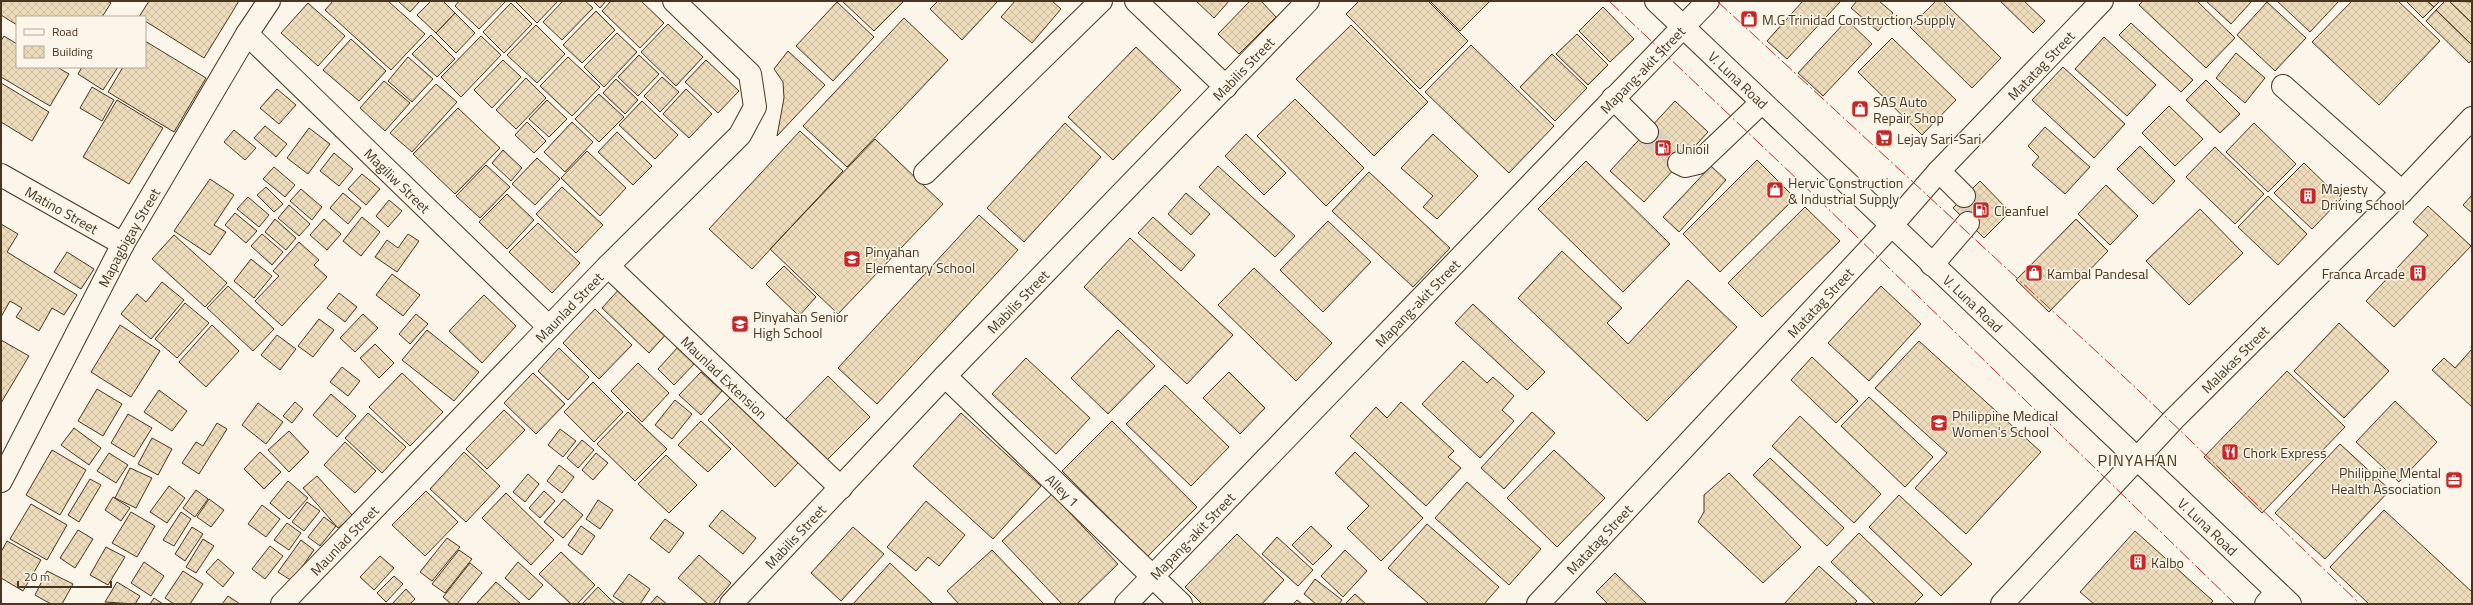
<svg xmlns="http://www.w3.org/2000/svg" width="2473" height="605" font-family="'Titillium Web',sans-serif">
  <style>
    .building { fill: url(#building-cross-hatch); stroke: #4a3520 }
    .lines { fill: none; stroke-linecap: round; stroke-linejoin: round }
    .minor-tunnel { stroke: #d8cfc1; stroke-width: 22; stroke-dasharray: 22 11; stroke-linecap: butt }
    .minor-casing { stroke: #4a3520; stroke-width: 24 }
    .major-casing { stroke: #4a3520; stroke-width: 24 }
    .minor { stroke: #fbf6e9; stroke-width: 22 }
    .major { stroke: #fbf6e9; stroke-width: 22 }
    .power { stroke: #c62828; stroke-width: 1; stroke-dasharray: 14 3 2 3; stroke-linecap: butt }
    .labels { text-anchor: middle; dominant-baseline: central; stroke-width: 3; stroke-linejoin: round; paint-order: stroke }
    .poi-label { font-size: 14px; fill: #4a3520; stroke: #fbf6e9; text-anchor: start }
    .street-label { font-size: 14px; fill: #4a3520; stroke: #fbf6e9 }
    .quarter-label { font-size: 16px; letter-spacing: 1px; fill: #4a3520; stroke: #fbf6e9 }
  </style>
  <defs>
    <pattern id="building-cross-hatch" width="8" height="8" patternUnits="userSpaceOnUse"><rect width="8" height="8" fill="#ecdcbc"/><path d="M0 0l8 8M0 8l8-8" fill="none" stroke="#ccbda1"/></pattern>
  </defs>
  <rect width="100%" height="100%" fill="#fbf6e9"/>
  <path class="building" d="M1,1H107L111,3L102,17H17V25L1,15Z
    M149,1H239L204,58L145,21V17H139Z
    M333,1H388L425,34L391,70L325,10Z
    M398,1H420L410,12Z
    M431,1H443L455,13L436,33L417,15Z
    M459,1H506L479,29L455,6Z
    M515,1H558L537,23Z
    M563,1H585L593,8L562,40L543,22Z
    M593,1H606L600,8Z
    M611,1H641L664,23L640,48L602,11Z
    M842,1H904L874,31Z
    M938,1H998L962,40L930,9Z
    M1015,1H1052L1061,9L1032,43L1001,17Z
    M1196,1H1229L1214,18Z
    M1250,1H1261L1276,17L1239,54L1218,34Z
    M1359,1H1428L1468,41L1420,89L1346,14Z
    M1430,1H1490L1460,31Z
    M1801,1H1841L1787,59L1767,41L1802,2Z
    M1857,1H1879L1893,13L1878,31L1851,8Z
    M1936,1H1943L2001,58L1972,88L1910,27Z
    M2000,1H2024L2045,21L2033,33Z
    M2143,1H2197L2235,38L2206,68L2139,5Z
    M2206,1H2252L2231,24Z
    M2277,1H2339L2310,32Z
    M2352,1H2398L2440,41L2379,105L2312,42Z
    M2406,1H2427L2434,7L2423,18Z
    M2427,1H2440L2434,7Z
    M2445,1H2449L2472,23V45L2436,10Z
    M2449,1L2472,2V23Z
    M837,2L874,37L833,81L796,46Z
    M2267,2L2306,38L2275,71L2237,35Z
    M308,3L345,36L318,66L281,33Z
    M511,3L532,24L504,53L483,32Z
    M1603,7L1634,39L1610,62L1579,31Z
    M2436,10L2472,45V60L2469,63L2426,21Z
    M596,11L615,30L582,63L563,45Z
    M455,13L475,33L456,53L436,33Z
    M904,18L948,60L847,167L803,126Z
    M1847,20L1872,44L1823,96L1798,73Z
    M2131,23L2193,80L2181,92L2119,35Z
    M668,24L703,57L676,86L641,52Z
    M536,25L565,54L537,83L507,55Z
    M1351,25L1428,102L1374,156L1296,79Z
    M617,33L637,52L604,87L584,67Z
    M1577,34L1608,65L1588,85L1556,54Z
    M431,35L455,59L437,77L412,54Z
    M4,36L17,44V67H57L69,74L50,106L1,77V41Z
    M481,36L501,55L461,97L441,77Z
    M2104,37L2156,85L2127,116L2075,69Z
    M1892,38L1956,100L1922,135L1858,72Z
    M351,39L386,71L359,101L323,70Z
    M145,41L206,78L174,132L108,92L123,67H145Z
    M1471,45L1554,126L1509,173L1425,92Z
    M1136,47L1181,90L1113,160L1068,117Z
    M788,51L825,85L777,136L784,98L783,82L774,69Z
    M2236,53L2265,78L2245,103L2216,78Z
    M1552,54L1587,88L1555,121L1520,87Z
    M639,55L659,74L638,96L618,77Z
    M408,57L433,79L412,102L388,81Z
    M568,57L600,87L572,116L540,86Z
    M503,60L521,77L492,108L474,90Z
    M706,60L739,91L718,113L685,82Z
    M82,67H118L103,90L78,74Z
    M2063,67L2125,124L2094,158L2032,100Z
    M662,77L679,92L660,112L644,96Z
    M526,78L546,98L516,129L496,110Z
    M616,79L638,100L625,114L603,93Z
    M2206,80L2240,114L2220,133L2186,100Z
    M384,81L410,103L385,131L360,108Z
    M1,83L49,112L32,141L1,122Z
    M436,84L457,102L412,152L390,133Z
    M92,87L114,100L102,121L80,108Z
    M277,89L296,105L279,124L260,108Z
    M686,89L712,114L689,138L663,114Z
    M599,94L624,117L599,142L575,119Z
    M1295,99L1364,168L1326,206L1257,136Z
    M117,100L163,128L129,184L83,157Z
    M547,100L567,119L549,137L529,119Z
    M642,101L678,135L655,159L619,125Z
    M1675,101L1708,132L1644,202L1610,171Z
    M2169,106L2203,139L2175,166L2142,133Z
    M458,108L500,148L455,194L413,154Z
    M527,122L546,141L534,153L515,135Z
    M572,122L593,142L565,172L544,152Z
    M1065,123L1101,157L1024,242L987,208Z
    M2254,123L2296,164L2268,192L2226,152Z
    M265,126L287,144L276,157L254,138Z
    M2045,127L2090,167L2065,194L2032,165L2039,157L2028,146Z
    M309,128L330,144L308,174L287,158Z
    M234,130L256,148L245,160L224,142Z
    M800,131L843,171L752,269L709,229Z
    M617,132L652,166L633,185L598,152Z
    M1246,134L1286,173L1264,195L1225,156Z
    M1433,134L1478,176L1437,219L1423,207L1433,196L1401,168Z
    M875,139L943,204L838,314L770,249Z
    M2140,146L2175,181L2153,204L2117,169Z
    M2215,147L2264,194L2235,224L2186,177Z
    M503,150L522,168L511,181L492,163Z
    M587,151L626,188L600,216L561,178Z
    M334,153L353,169L339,186L320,171Z
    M537,158L560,179L535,205L512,184Z
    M1757,160L1795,198L1720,272L1683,234Z
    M1586,161L1670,244L1623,292L1538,209Z
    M2304,163L2341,199L2312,229L2274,193Z
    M486,165L510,187L480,218L456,196Z
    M1218,166L1295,236L1275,257L1199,187Z
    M1711,166L1726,180L1679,232L1663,217Z
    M274,167L295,185L285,197L263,179Z
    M1369,172L1450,248L1413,287L1332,211Z
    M362,174L380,189L366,205L348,189Z
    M210,179L234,195L214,225L226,232L210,255L174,231Z
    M1980,181L2010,212L1984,238L1953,208Z
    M2106,185L2138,216L2110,245L2078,214Z
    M266,187L283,204L274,212L257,195Z
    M562,187L603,225L576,253L536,214Z
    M301,189L322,207L312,220L290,201Z
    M343,193L361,208L348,224L330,208Z
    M1186,193L1210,214L1191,235L1168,214Z
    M507,194L534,220L507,249L479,222Z
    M2472,195V213L2463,205Z
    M2268,196L2307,234L2278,265L2238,227Z
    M248,197L269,215L259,227L237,209Z
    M389,200L402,211L388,227L376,216Z
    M289,205L310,224L299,236L278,218Z
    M2428,206L2471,246L2394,327L2366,301L2428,235L2413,222Z
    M1805,207L1840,241L1762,317L1728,283Z
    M2200,209L2243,253L2189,305L2146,261Z
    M235,213L257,231L246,243L225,225Z
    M979,215L1018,250L877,404L838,368Z
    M362,217L380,232L361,256L343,241Z
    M1153,217L1195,255L1181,271L1138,233Z
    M275,219L296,238L286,250L265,232Z
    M324,219L341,234L327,250L310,235Z
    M2076,219L2108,251L2049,312L2016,280Z
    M1328,221L1371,262L1323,312L1280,270Z
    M538,223L580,263L552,293L509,252Z
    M1,224L18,234L7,252L77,295L64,315L52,308L39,331L16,317L22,308L10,301L1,317Z
    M262,234L283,252L272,265L251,246Z
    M408,234L419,241L397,272L375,257L387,240L398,248Z
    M174,235L227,283L205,307L152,259Z
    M1130,238L1233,335L1187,384L1084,287Z
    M299,242L319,260L314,265L327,277L282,326L255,301L279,276L273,271Z
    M1562,251L1622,308L1607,323L1628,344L1688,280L1737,327L1647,421L1518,298Z
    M67,252L94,269L81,289L54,272Z
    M251,259L272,276L254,298L234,281Z
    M784,266L816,297L799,316L766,284Z
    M1254,268L1332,343L1296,381L1218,305Z
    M392,274L420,295L403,316L376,295Z
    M162,282L184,300L151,339L121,314L137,294L146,302Z
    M228,286L274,329L253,351L207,308Z
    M622,286L670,330L649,353L602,308Z
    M1881,286L1921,324L1869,381L1828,343Z
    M339,293L357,307L345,322L327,308Z
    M484,295L516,326L482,363L449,331Z
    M185,303L209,323L177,358L155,339Z
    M1473,304L1545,372L1527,390L1455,323Z
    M595,309L632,345L599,379L563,343Z
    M363,314L378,328L355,352L340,338Z
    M416,314L428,324L410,344L399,334Z
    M319,319L334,330L313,357L298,346Z
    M2339,323L2389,371L2344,418L2294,371Z
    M120,325L160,351L131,397L91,372Z
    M212,325L239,351L206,387L179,362Z
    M427,330L479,372L454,401L402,360Z
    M1118,330L1155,366L1108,414L1071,378Z
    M277,335L296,349L280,370L261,355Z
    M1,340L29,356L1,403Z
    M1919,341L2041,452L1966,534L1915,488L1947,453L1875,388Z
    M375,344L394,363L379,378L360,358Z
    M679,346L696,362L674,385L658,369Z
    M559,348L589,377L568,400L538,371Z
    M2472,349V407L2432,370L2444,358L2455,368Z
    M1812,357L1858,401L1836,423L1791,380Z
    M1026,358L1090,418L1056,454L992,394Z
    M1463,361L1487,383L1493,377L1514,396L1502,410L1514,421L1480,458L1422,404Z
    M638,363L669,393L642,422L611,391Z
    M342,367L360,381L348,396L330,382Z
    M2287,371L2345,427L2262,513L2204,457Z
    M701,372L722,391L701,415L679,395Z
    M1229,372L1265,408L1240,434L1203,398Z
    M402,373L443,412L410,446L369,407Z
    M533,373L565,404L536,434L504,403Z
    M828,376L870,417L827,460L785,420Z
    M593,382L623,412L594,442L564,412Z
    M1165,385L1229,447L1191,486L1126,424Z
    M97,389L122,404L103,436L78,421Z
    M159,390L187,411L172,431L144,412Z
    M331,394L356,416L337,437L313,415Z
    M731,397L798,463L775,487L708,420Z
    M1869,397L1933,457L1905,487L1841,426Z
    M675,400L692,414L672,439L655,425Z
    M2395,401L2437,442L2399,482L2356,442Z
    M295,402L303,409L292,423L283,416Z
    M1401,402L1454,451L1448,457L1461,468L1426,506L1350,436L1376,407L1387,418Z
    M258,403L283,422L266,444L242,425Z
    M504,410L525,430L487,469L466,449Z
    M628,412L667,449L635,481L597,444Z
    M1532,412L1555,433L1504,489L1481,468Z
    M368,413L406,447L382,473L345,438Z
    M961,413L1041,486L993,539L913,466Z
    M128,414L152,428L134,457L111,443Z
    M1800,416L1881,494L1854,523L1772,446Z
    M701,421L731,449L708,472L678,445Z
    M1112,421L1197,507L1147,557L1062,471Z
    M217,423L227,429L199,474L182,463L196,442L203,446Z
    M74,428L101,448L89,465L61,445Z
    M560,429L576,441L563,457L548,445Z
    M289,431L309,452L289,472L268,450Z
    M152,438L172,449L158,475L138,464Z
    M582,440L594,450L578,468L567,458Z
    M345,442L376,471L355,493L324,465Z
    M2340,444L2390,490L2325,559L2275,513Z
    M52,450L86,470L60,515L26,495Z
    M1554,450L1605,498L1557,547L1507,498Z
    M260,452L281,472L264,489L244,469Z
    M464,452L500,486L466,522L430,489Z
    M1355,452L1423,518L1381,561L1347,528L1369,506L1335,473Z
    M109,453L128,465L116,483L97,471Z
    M596,453L608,463L593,480L582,470Z
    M666,455L697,485L669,513L638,484Z
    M1770,458L1844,528L1827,546L1753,475Z
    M559,465L574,477L562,493L547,481Z
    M130,468L152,478L136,508L115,498Z
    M1729,473L1801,547L1763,583L1698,522L1704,512V495Z
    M528,474L539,484L525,502L513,492Z
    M317,476L353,516L338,528L303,488Z
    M90,479L101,485L79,522L68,515Z
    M288,481L308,498L289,519L270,503Z
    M1467,482L1541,549L1509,585L1435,518Z
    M169,486L185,498L167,523L150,512Z
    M196,490L208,499L195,517L183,508Z
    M426,491L458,522L425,556L392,525Z
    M544,491L555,501L540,518L529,508Z
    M506,493L554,540L531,565L482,518Z
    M1052,494L1118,564L1077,604H1062L1002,541Z
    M1899,495L1972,564L1941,596L1869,527Z
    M113,497L130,508L121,521L105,510Z
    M209,499L224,510L211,527L197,517Z
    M564,499L583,515L563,538L544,522Z
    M598,500L613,510L600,529L586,519Z
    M926,501L965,535L939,566L928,557L916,571L887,547Z
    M307,502L320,511L304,531L292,522Z
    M31,504L67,525L47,560L10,539Z
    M262,505L280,519L266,537L248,524Z
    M722,510L756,538L743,554L709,526Z
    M2384,510L2472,592V604H2369L2330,567Z
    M131,512L155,526L137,557L112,543Z
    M181,512L191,519L174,546L163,540Z
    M324,517L336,526L320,546L308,537Z
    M665,519L684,533L669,553L650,538Z
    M287,523L301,533L289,550L274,540Z
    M1427,524L1499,587L1484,604H1429L1388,568Z
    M581,526L595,536L582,555L568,545Z
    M1311,526L1332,546L1313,565L1292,545Z
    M192,527L203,534L185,561L175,554Z
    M853,527L884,554L841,601L811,573Z
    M78,530L93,539L75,568L60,558Z
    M2135,531L2213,601L2210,604H2094L2080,592Z
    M1859,533L1923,595L1914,604H1875L1831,562Z
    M1237,534L1284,580L1262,604H1202L1185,587Z
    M1277,537L1313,570L1298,586L1262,554Z
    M447,538L460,547L432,581L420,572Z
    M203,539L214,546L196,573L186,567Z
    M301,540L314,550L292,581L278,572Z
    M7,541L41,560L23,591L1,578V552Z
    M270,546L283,556L265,579L252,569Z
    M106,547L125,557L108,585L90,575Z
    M459,550L472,559L445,593L432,584Z
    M992,550L1044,604H959L947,591Z
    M1345,550L1367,571L1343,597L1321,576Z
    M561,552L595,585L577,604H571L539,574Z
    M699,555L731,583L713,604H708L678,578Z
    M380,556L394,568L374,590L360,577Z
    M218,559L234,573L223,587L206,572Z
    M144,562L164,576L151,596L131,583Z
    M518,562L543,585L529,600L505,578Z
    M470,563L482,573L457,604H451L443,597Z
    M890,563L933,604H853Z
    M1819,566L1857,601L1854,604H1784Z
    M47,571L73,584L62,604H51L35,595Z
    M183,571L203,584L190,604H174L165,598Z
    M1615,573L1647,604H1608L1596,592Z
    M629,574L650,589L640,604H625L613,596Z
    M394,576L403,584L386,602L377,593Z
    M1315,579L1342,600L1339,604H1316L1304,594Z
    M117,582L140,596L135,604L105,602Z
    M496,582L521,604H476Z
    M598,587L610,599L616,604H582Z
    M406,589L415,599L410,604H392Z
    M1355,594L1366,604H1345Z
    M228,596L240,604H222Z
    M657,596L667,604H650Z
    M154,598L163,604H150Z
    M1297,600L1302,604H1293Z"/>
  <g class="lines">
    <path class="minor-tunnel" d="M1647,132L1679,163
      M1964,196L1972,205L1975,214L1968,223"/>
    <defs>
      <g id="minor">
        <path d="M1136,1L1226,87"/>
        <path id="s1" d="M247,34L549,327"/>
        <path d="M2283,86L2402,192"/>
        <path d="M1613,98L1647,132"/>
        <path d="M1679,163L1685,166L1698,163L1762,102"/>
        <path d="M1939,171L1964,196"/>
        <path d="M925,173L1101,1"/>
        <path id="s2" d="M1,175L123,244"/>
        <path d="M1932,265L1968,223"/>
        <path id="s3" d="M608,266L841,488"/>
        <path id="s4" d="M945,376L1181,604"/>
        <path id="s5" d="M1,481L123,244L247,34L269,1"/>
        <path id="s6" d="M282,604L608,266L740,135L755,107L750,74L674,1"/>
        <path id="s7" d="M731,604L945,376L1308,1"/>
        <path id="s8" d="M1126,604L1708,1"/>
        <path id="s9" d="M1538,604L1891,226L1939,171L2102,1"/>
        <path id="s10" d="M2002,604L2174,419L2402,192L2472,118"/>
        <path d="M2266,604L2277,592"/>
      </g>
      <g id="major">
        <path id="s11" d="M1656,1L2290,604"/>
      </g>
    </defs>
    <use href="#minor" class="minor-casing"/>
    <use href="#major" class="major-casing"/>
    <use href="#minor" class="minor"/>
    <use href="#major" class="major"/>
    <path class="power" d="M1609,1L1817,198L2235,604
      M1717,1L2137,389L2360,604"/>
  </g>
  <defs>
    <symbol id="shop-square" viewBox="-11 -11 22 22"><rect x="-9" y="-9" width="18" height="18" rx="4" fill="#c62828" stroke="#fbf6e9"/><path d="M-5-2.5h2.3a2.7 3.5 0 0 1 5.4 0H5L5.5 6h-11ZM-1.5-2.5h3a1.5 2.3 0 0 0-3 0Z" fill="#fff"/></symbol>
    <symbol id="supermarket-square" viewBox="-11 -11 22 22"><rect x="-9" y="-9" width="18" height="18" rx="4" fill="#c62828" stroke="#fbf6e9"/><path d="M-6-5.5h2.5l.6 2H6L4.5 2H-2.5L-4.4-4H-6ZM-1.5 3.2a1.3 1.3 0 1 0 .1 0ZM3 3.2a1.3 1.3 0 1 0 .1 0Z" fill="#fff"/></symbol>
    <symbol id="fuel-square" viewBox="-11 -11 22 22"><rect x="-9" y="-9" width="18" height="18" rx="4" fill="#c62828" stroke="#fbf6e9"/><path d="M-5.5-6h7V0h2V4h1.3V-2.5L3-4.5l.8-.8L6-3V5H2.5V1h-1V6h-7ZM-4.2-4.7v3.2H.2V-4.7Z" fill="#fff"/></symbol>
    <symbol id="building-square" viewBox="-11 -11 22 22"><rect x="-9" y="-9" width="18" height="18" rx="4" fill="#c62828" stroke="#fbf6e9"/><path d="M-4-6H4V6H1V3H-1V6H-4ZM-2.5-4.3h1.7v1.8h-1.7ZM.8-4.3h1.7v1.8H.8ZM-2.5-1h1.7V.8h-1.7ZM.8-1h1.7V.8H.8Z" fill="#fff"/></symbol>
    <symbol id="school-square" viewBox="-11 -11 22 22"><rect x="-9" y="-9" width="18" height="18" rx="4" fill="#c62828" stroke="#fbf6e9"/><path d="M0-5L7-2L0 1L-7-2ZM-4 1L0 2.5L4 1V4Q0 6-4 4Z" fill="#fff"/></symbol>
    <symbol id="restaurant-square" viewBox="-11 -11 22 22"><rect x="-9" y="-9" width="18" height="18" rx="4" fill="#c62828" stroke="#fbf6e9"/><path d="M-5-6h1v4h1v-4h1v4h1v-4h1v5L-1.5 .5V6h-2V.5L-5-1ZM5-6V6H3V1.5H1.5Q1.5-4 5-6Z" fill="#fff"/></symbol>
    <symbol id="office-square" viewBox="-11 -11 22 22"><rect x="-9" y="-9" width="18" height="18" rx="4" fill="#c62828" stroke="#fbf6e9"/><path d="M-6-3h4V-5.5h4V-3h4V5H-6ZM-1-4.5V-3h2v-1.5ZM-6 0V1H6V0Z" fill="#fff"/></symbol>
  </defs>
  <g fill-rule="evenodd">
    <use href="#shop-square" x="1739" y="9" width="20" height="20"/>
    <use href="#shop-square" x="1850" y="99" width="20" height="20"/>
    <use href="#supermarket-square" x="1874" y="128" width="20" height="20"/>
    <use href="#fuel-square" x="1653" y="138" width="20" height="20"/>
    <use href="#shop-square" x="1765" y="180" width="20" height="20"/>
    <use href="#building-square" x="2298" y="186" width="20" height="20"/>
    <use href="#fuel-square" x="1971" y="200" width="20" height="20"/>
    <use href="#school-square" x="842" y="249" width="20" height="20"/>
    <use href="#shop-square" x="2024" y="263" width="20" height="20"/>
    <use href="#building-square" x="2408" y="263" width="20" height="20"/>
    <use href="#school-square" x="730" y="314" width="20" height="20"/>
    <use href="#school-square" x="1929" y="413" width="20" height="20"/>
    <use href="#restaurant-square" x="2220" y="442" width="20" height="20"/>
    <use href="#office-square" x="2444" y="470" width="20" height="20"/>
    <use href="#building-square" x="2128" y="552" width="20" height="20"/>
  </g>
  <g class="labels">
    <g class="poi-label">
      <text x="1762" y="19">M.G Trinidad Construction Supply</text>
      <text x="1873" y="101">SAS Auto<tspan x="1873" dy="16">Repair Shop</tspan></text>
      <text x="1897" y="138">Lejay Sari-Sari</text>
      <text x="1676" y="148">Unioil</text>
      <text x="1788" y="182">Hervic Construction<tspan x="1788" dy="16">&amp; Industrial Supply</tspan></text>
      <text x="2321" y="188">Majesty<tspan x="2321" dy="16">Driving School</tspan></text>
      <text x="1994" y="210">Cleanfuel</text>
      <text x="865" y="251">Pinyahan<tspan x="865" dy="16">Elementary School</tspan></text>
      <text x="2047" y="273">Kambal Pandesal</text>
      <text x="2405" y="273" text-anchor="end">Franca Arcade</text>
      <text x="753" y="316">Pinyahan Senior<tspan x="753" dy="16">High School</tspan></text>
      <text x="1952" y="415">Philippine Medical<tspan x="1952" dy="16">Women's School</tspan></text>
      <text x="2243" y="452">Chork Express</text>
      <text x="2441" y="472" text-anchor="end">Philippine Mental<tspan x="2441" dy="16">Health Association</tspan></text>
      <text x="2151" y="562">Kalbo</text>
    </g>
    <g class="street-label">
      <text stroke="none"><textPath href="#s9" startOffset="737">Matatag Street</textPath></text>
      <text stroke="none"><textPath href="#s7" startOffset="741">Mabilis Street</textPath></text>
      <text stroke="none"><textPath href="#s8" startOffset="743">Mapang-akit Street</textPath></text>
      <text stroke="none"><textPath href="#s11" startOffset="114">V. Luna Road</textPath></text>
      <text stroke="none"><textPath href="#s1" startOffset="210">Magiliw Street</textPath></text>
      <text stroke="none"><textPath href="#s2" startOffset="70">Matino Street</textPath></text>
      <text stroke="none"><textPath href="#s5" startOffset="275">Mapagbigay Street</textPath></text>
      <text stroke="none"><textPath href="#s7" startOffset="417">Mabilis Street</textPath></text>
      <text stroke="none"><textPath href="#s8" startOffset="419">Mapang-akit Street</textPath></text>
      <text stroke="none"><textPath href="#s9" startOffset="413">Matatag Street</textPath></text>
      <text stroke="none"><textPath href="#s11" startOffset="438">V. Luna Road</textPath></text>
      <text stroke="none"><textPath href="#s6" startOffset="413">Maunlad Street</textPath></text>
      <text stroke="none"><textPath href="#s10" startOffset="338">Malakas Street</textPath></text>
      <text stroke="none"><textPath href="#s3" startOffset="161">Maunlad Extension</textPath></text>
      <text stroke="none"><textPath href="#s4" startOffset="164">Alley 1</textPath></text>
      <text stroke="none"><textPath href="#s11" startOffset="762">V. Luna Road</textPath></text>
      <text stroke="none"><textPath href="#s8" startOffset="95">Mapang-akit Street</textPath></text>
      <text stroke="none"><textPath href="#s7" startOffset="93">Mabilis Street</textPath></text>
      <text stroke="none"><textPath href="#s9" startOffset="89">Matatag Street</textPath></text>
      <text stroke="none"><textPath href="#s6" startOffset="89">Maunlad Street</textPath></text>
    </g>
    <g class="quarter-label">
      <text x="2138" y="460">PINYAHAN</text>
    </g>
  </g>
  <rect width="2473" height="605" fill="none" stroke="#4a3520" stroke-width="4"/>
  <rect x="16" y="16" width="130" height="52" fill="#fbf6e9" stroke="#b4a999"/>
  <rect x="24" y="29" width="20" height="6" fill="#fbf6e9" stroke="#b4a999"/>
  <text x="52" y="36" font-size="12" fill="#4a3520">Road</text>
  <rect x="24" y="46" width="20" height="12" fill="url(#building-cross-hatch)" stroke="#b4a999"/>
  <text x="52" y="56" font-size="12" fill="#4a3520">Building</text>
  <path d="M18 581v6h93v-6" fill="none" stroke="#4a3520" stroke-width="2"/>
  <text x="24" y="581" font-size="12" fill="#4a3520" stroke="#fbf6e9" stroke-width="3" paint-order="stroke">20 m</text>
</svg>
